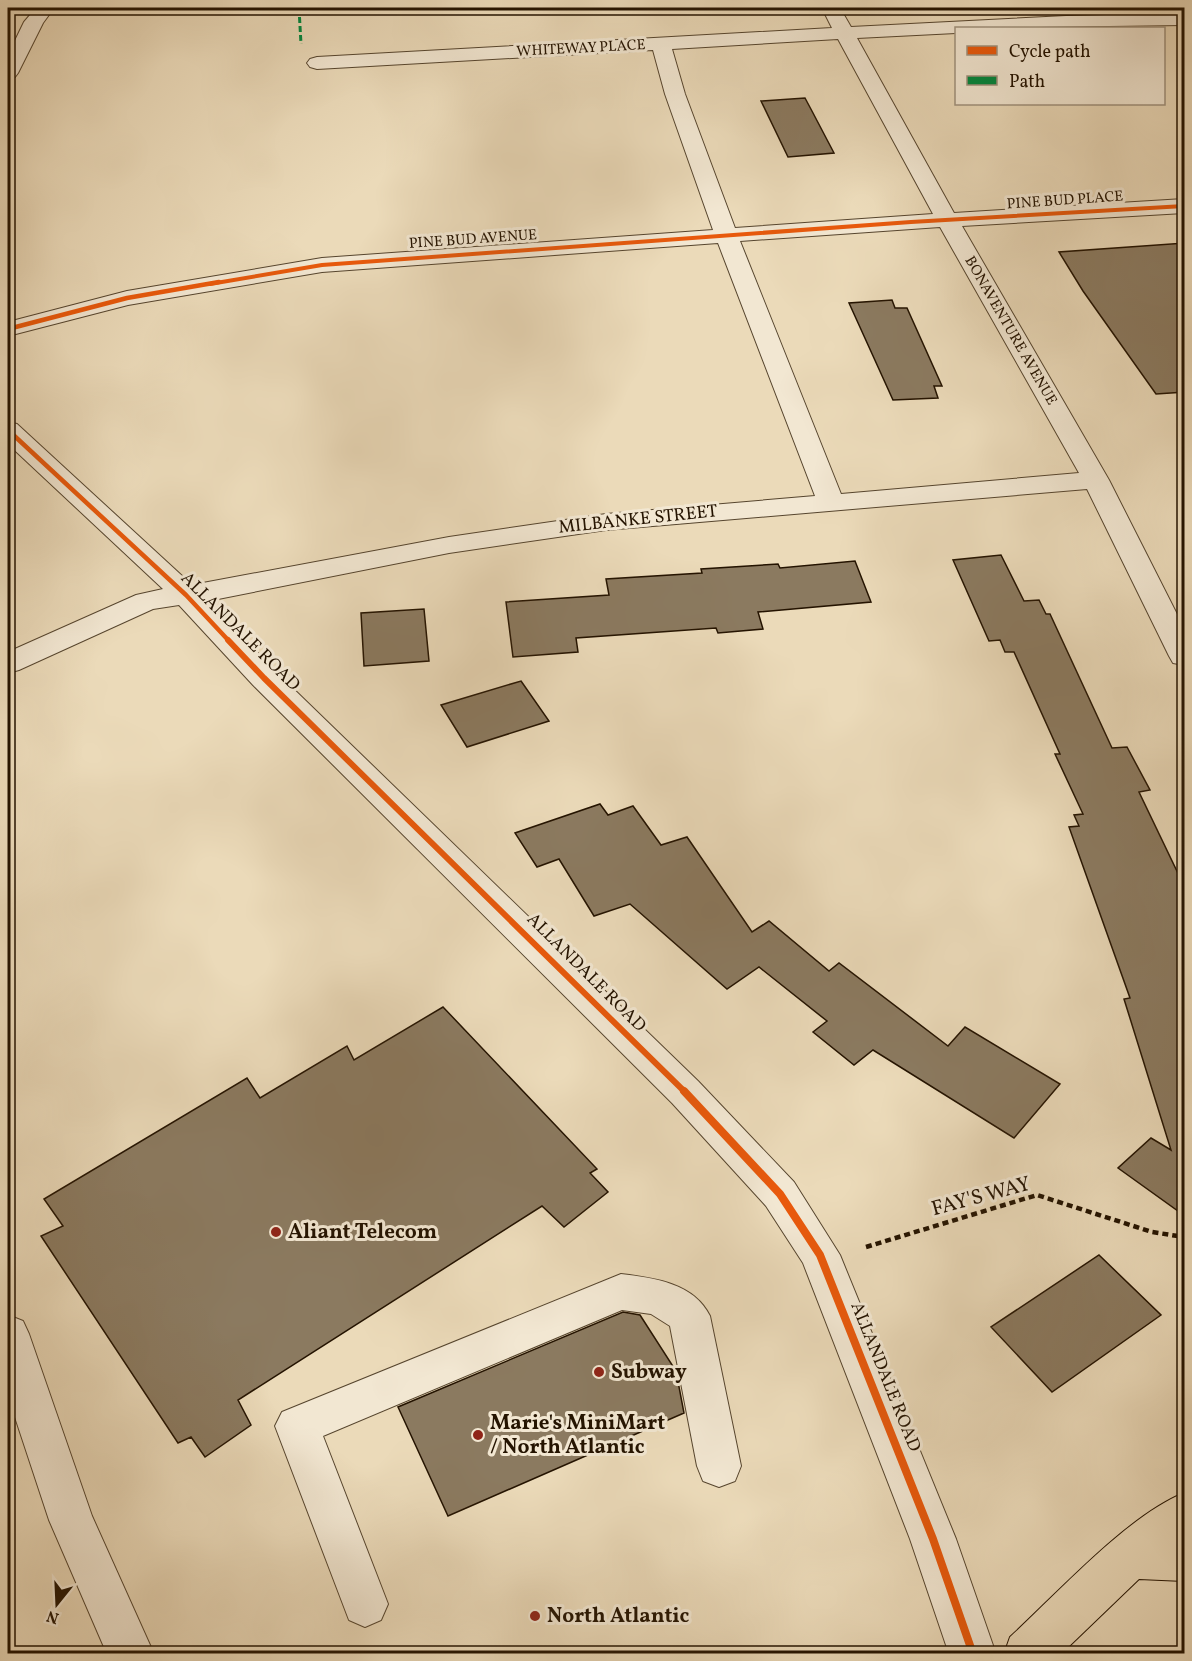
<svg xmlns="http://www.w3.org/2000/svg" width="1192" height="1661" font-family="Vollkorn,serif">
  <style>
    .building { fill: #8b7a60; stroke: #241300; stroke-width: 1.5 }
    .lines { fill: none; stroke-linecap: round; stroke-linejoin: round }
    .minor-casing { stroke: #56452e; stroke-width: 2 }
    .major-casing { stroke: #241300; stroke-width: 2 }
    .path { stroke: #241300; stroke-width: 4.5; stroke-dasharray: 6 4; stroke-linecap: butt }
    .minor { fill: #f2e7d2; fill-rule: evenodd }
    .major { fill: #ebdab9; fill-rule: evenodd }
    .quiet { stroke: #00873e; stroke-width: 3; stroke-dasharray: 6 3; stroke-linecap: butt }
    .cycleway-far3-casing { stroke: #f2e7d2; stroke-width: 6 }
    .cycleway-far2-casing { stroke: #f2e7d2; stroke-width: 8 }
    .cycleway-far1-casing { stroke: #f2e7d2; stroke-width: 10 }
    .cycleway-casing { stroke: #f2e7d2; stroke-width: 11 }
    .cycleway-far3 { stroke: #e8590c; stroke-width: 4 }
    .cycleway-far2 { stroke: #e8590c; stroke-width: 4.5 }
    .cycleway-far1 { stroke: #e8590c; stroke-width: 6 }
    .cycleway { stroke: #e8590c; stroke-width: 8 }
    .poi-dot { fill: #8f2418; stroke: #f2e7d2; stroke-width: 2 }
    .labels { text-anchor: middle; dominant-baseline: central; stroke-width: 6; stroke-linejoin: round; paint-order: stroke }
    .far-street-label { font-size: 15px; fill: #241300; stroke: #f2e7d2 }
    .street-label { font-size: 18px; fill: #241300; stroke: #f2e7d2 }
    .near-street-label { font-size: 21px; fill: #241300; stroke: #f2e7d2 }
    .near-poi-label { font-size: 21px; font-weight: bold; fill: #241300; stroke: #f2e7d2; text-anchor: start }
  </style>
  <rect width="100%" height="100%" fill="#ebdab9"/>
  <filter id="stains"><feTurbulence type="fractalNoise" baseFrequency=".00333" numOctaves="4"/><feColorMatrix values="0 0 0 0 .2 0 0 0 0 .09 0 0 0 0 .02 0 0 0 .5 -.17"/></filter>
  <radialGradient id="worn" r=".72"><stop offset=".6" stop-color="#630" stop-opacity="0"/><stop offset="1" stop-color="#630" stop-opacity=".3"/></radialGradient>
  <path class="building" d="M805,98L813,113L834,153L788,157L761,101Z
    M1185,243V392L1156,394L1083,291L1059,252Z
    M892,300L895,308H907L942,386H934L938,398L893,400L849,303Z
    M1001,555L1024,601L1039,600L1046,614H1050L1112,748L1127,747L1150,790L1139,792L1185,888V1216L1118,1168L1151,1138L1171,1150L1124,999L1130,998L1069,827L1079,826L1074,815L1083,814L1055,754H1060L1014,652H1005L1000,640L989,641L953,560Z
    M855,561L871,602L758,612L763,629L718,633L716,628L576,638L578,652L513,657L506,602L609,595L606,579L702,573L701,569L778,564L780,568Z
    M424,609L429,661L364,666L361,613Z
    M521,681L549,721L467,747L441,705Z
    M600,804L608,815L633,806L661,845L687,837L752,932L769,921L829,971L839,963L948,1046L965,1027L1060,1084L1014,1138L873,1050L854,1065L813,1032L827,1021L759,967L727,989L630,904L594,916L559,859L537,867L515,833Z
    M443,1007L597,1169L590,1173L608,1192L564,1227L542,1206L238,1400L251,1425L205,1457L191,1437L178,1443L41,1236L63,1226L44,1199L247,1078L260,1098L347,1046L354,1060Z
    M1099,1255L1161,1315L1052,1392L991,1327Z
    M623,1312L640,1315L676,1371L684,1413L448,1516L398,1407Z"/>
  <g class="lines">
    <defs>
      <path id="minor" d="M36,8H54L43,23L18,73L15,77L8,79V55L24,22Z
        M822,8H840L851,27L1066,16L1184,13V25L956,28V33L857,38L954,213L1184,199V213L962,226L1109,480L1184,628V665L1173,663L1169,656L1087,489L606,530L449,553L208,601L275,671L698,1081L794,1182L840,1255L956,1539L996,1654H949L910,1539L803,1263L766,1206L672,1103L253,685L179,605L153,609L19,670L8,673V652L136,595L163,589L8,444V422L17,424L192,585L449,537L606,514L815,496L718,243L322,272L128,305L8,336V322L127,291L322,258L713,230L665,94L653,50L317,69L310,67L307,63L310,59L317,57L832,28ZM838,39L933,214L735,228L685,94L672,49ZM940,227L1079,473L841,494L740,241Z
        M621,1274C654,1278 694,1283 710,1316L741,1466L735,1481L719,1487L703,1481L697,1466L670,1326L651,1314L622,1310L323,1436L388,1604L381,1620L365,1627L349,1620L275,1426L282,1412Z
        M8,1315L23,1321L29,1334L92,1516L154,1654H107L49,1520L8,1396Z"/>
      <path id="major" d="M1184,1493V1581L1139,1579L1061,1654H1004L1010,1637C1057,1594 1127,1516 1184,1493Z"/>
    </defs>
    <use href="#minor" class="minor-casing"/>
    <use href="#major" class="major-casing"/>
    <path class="path" d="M866,1247L1037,1195L1152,1232L1184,1237"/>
    <use href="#minor" class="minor"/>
    <use href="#major" class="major"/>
    <path class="quiet" d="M299,8L301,44"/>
    <defs>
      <path id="cycleway-far3" d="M210,284L322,265L911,222L1184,206"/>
      <path id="cycleway-far2" d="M8,329L127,298L219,282
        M8,430L186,595L229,641"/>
      <path id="cycleway-far1" d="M228,640L264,678L685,1092"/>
      <path id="cycleway" d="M684,1091L780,1194L820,1255L933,1539L973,1654"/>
    </defs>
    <use href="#cycleway-far3" class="cycleway-far3-casing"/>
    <use href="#cycleway-far2" class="cycleway-far2-casing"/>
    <use href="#cycleway-far1" class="cycleway-far1-casing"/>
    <use href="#cycleway" class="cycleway-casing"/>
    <use href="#cycleway-far3" class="cycleway-far3"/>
    <use href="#cycleway-far2" class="cycleway-far2"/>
    <use href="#cycleway-far1" class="cycleway-far1"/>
    <use href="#cycleway" class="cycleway"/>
  </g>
  <g class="poi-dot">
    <circle cx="276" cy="1232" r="6"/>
    <circle cx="599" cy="1372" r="6"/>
    <circle cx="478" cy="1435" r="6"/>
    <circle cx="535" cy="1616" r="6"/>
  </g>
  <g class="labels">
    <g class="far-street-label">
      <text transform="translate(581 49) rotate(-3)">WHITEWAY PLACE</text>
      <text transform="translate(1065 201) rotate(-4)">PINE BUD PLACE</text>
      <text transform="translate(473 240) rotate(-4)">PINE BUD AVENUE</text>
      <text transform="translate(1010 331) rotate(60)">BONAVENTURE AVENUE</text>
    </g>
    <g class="street-label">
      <text transform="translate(638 520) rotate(-6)">MILBANKE STREET</text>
      <text transform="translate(240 632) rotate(45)">ALLANDALE ROAD</text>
      <text transform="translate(586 973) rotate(45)">ALLANDALE ROAD</text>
      <text transform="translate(885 1377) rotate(68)">ALLANDALE ROAD</text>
    </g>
    <g class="near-street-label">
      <text transform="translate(981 1197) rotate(-15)">FAY'S WAY</text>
    </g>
    <g class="near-poi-label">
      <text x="288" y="1232">Aliant Telecom</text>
      <text x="611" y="1372">Subway</text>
      <text x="490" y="1423">Marie's MiniMart<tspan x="490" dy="24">/ North Atlantic</tspan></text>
      <text x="547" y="1616">North Atlantic</text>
    </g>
  </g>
  <rect width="1192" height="1661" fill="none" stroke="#ebdab9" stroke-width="30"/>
  <rect x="9" y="9" width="1174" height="1643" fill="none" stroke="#241300" stroke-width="3"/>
  <rect x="15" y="15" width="1162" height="1631" fill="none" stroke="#241300" stroke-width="1.5"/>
  <rect x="955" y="27" width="210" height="78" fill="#f2e7d2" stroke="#a0927e" stroke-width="1.5"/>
  <rect x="967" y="46" width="30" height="9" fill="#e8590c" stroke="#a0927e" stroke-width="1.5"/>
  <text x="1009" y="57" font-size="18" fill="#241300">Cycle path</text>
  <rect x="967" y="76" width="30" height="9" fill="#00873e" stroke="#a0927e" stroke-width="1.5"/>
  <text x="1009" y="87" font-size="18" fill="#241300">Path</text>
  <g transform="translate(57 1604) rotate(198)" stroke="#f2e7d2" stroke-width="4.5" paint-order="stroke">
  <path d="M0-4.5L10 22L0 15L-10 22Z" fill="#241300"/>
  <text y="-9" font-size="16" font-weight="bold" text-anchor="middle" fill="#241300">N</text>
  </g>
  <rect width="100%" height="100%" filter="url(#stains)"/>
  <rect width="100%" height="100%" fill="url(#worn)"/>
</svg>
